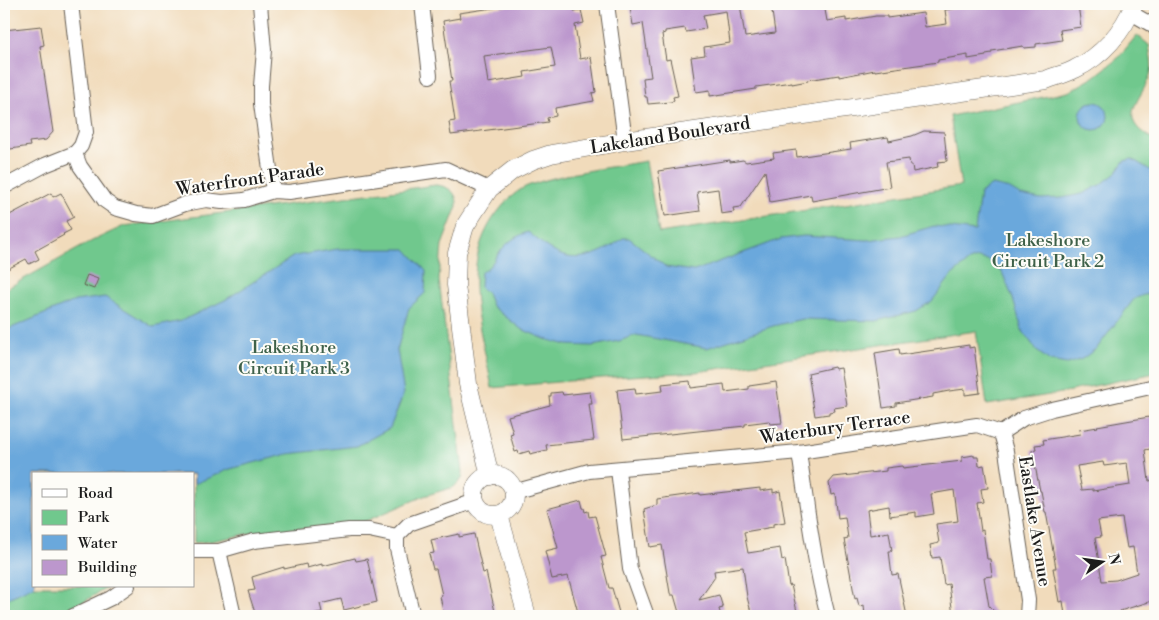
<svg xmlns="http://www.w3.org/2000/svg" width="1159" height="620" viewBox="0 0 1159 620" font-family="'Libre Bodoni',serif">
<rect width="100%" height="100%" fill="#fdfcf7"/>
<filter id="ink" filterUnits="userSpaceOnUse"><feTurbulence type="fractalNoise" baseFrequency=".02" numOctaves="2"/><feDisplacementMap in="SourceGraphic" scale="10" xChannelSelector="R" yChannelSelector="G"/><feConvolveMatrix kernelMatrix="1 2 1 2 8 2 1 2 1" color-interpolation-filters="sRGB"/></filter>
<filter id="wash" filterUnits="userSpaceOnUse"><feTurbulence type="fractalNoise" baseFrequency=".0096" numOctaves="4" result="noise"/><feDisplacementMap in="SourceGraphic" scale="20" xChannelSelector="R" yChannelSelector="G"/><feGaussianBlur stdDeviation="1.12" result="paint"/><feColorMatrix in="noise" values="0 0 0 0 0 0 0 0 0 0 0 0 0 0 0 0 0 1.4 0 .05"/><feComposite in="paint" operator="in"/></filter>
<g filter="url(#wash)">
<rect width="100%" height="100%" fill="#f1dbbb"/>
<g fill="#70c88d" stroke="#467254">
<path d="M1137 35 1149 45C1150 54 1153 64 1151 72 1143 101 1112 118 1155 140V373L1056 394 987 405 976 331 696 372 613 377 492 388C481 327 456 262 500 209 508 199 518 189 530 185 567 172 608 168 646 161L659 233 961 186 950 116 1068 92 1094 77 1117 59Z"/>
<path d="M436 185C449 186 458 193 457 206L442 245 439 280 463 472 462 479 454 487 424 496 359 524 247 534 212 541 194 543V474H34V586H110L60 616H4V290L92 241 124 226Z"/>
</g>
<g fill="#6aa8dc" stroke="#43627c">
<circle cx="1094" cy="116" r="14"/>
<path d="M1132 159 1155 173V290L1134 299 1097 348 1082 359 1067 364 1050 361 1038 352 1022 330 1013 299 1002 272 988 260 978 258 969 261 952 275 932 301 916 311 876 321 802 319 773 326 707 348 636 335 619 341 592 346 567 345 545 339 521 329 492 306 487 293 480 287 481 272C492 268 495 256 503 248 510 240 519 235 528 232 536 238 544 246 553 251 576 266 604 253 623 238H629L666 267 694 271 781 239 804 236 867 240 900 236 934 226 975 231 980 193 992 185 1010 189 1020 195 1041 199 1062 198 1082 194 1100 185 1115 174 1124 161Z"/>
<path d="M338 249H406L426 271 425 293 409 308 397 350 404 393 390 428 357 446 288 454 230 469 194 484V474H34V586L4 600V331L75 301 105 297 153 327 181 321 225 300 294 256Z"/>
</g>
<g id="blocks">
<g fill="#bc97cd" fill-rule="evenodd">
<path d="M520 4H572L574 11 581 10 584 23 575 25 580 59 591 57 596 92 592 93 594 101 555 108 556 116 547 118 548 122 451 135 449 122 455 121 449 81H452L443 21 460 18 459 13ZM551 47 555 67 524 72 525 77 488 83 484 56Z"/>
<path d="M636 4H740L745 37 775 33 771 4H824L827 21 846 18V21L876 16H887V18L923 13 925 27 947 24 945 10 972 6V4H1078L1081 27 1060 30 1062 40 1036 44V47L1024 48 1023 46 992 51V53L986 54V56L968 59V55L938 60V62L875 71V70L839 77V75L807 80 808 81 792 84V82L756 87V89L710 96V90L696 92 691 57 705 55 704 47 730 43 726 11 703 15 706 29 686 32 685 28 665 31V33L662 34 666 60 670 59 678 96 673 97 674 100 671 102 648 104 647 97H645L643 78 651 77 643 23 633 25 630 7 636 6Z"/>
<path d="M41 26 44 45 40 46 53 132 46 140 29 142 30 146 4 150V30Z"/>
<path d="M924 131 944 132 947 161 937 162 938 167 913 172 912 165H910L909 159 886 162 890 187 812 201 811 195 770 202 765 171 741 207 733 208 734 212 721 214 718 189 697 192 700 211 665 216 658 171 730 160V162L743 160 746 162 774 158 773 153 796 150 797 157 851 149 850 143 888 137 889 141 912 136Z"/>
<path d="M51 193 53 197 61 193 74 217 66 221 71 230 63 234 64 235 35 251 39 259 29 264 26 259 4 271V218Z"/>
<path d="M87 275 98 279 94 289 83 285Z"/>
<path d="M969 345V348L974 347 980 393 965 395V389L949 391 933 394V397L896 403V406L883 408 875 353 899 349 900 355Z"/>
<path d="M834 367 835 369 841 368 847 406 834 408 835 411 829 412V414L815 416 808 373Z"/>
<path d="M690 381 691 388 724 384 725 392 749 389V386L776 382 782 423 770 424 769 421 745 424V426L623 439 617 390 635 388 636 394 663 391 662 384Z"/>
<path d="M562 392 563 395 590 392 592 404H589L594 440 546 445 547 450 530 454 529 451 519 454 518 451 515 452 510 434 513 433 508 416 550 405 549 396H551V393Z"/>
<path d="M1155 416V448L1145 450 1149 481 1155 480V600L1120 611 1121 616 1065 615 1063 601 1059 602 1053 568H1056L1046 512H1045L1041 491H1040L1032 450 1036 449 1035 445 1044 444 1043 440 1080 434 1079 430 1098 427 1097 426ZM1103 462 1104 466 1127 463 1130 485 1093 491V489L1082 490 1077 466ZM1122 518 1127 548 1133 547 1137 573 1116 580 1102 581 1095 538 1101 537 1098 521Z"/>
<path d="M974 455V457H978L979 466 984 465 988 488 981 489 983 502 977 503 981 531 983 530 987 559H990L992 576 984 577 989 606 999 616H953L949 584 944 585 940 557 932 558 930 545 939 543 936 524 958 521 954 490 931 494 934 514 916 517V512L890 516 889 506 867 510 870 535 889 532 892 551H889L892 575 898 574 907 616H865L864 605 859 606 857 598 855 599 844 539 848 538 845 517 838 518 835 494 831 495 829 483 834 477 886 471V468L902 466 903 468 962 461V457Z"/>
<path d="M760 488V491L773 489V493L780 491 785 522 773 524V527L744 532 748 553 780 548 782 560 785 559 789 586 791 585 798 616H752L747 597 743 567 714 571 715 577 699 600 719 595 723 608 719 609 721 616H680L674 595H671L670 593 662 545 650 547 644 509 657 505V499L700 493V495Z"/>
<path d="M581 500 583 508H584L585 512 588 511 589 517 595 516 606 556 601 557 609 588H612L620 616H579L568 576 552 579 545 551 558 548 547 509Z"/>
<path d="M459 534V537L474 534 483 573 486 572 496 616H444L440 596 442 595 436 569H433L429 554 434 553 431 540Z"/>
<path d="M355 558 356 561 367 559 377 602 344 610 341 599 320 604 322 612 302 616H256L248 591 255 590 252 577 284 567V569L306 564 307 568 322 564V566Z"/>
</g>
</g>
</g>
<g filter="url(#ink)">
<use href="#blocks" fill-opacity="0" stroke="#675f54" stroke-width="1"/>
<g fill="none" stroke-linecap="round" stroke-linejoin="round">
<g stroke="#675f54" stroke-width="16">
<g id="minor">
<path d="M71 4 86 132 81 146 75 153 80 166 105 201 115 208 136 214 153 216 185 204 206 200 222 202 244 200 273 191 289 192 446 169 489 189"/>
<path d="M260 4 264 50 261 86V104L273 191"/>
<path d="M422 4 430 76"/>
<path d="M607 4 625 141"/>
<path d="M1131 13 1152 25 1155 28"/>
<path d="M4 187 45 165 75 153"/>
<path d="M1001 433 1006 451 1028 600 1027 616"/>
<path d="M1001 433 1024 418 1052 409 1155 386"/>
<path d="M799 452C807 507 814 563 828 616"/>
<path d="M618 470 630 569 647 616"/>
<path d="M513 492 589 471 799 452 977 425 1001 433"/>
<path d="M397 536 409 524 475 501"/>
<path d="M397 536V549L413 616"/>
<path d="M194 551H219L254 541 349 530H369L397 536"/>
<path d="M219 551 234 616"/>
<path d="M73 616 111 598 128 586"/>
</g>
</g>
<g stroke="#675f54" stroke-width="19">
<g id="tertiary">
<circle cx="494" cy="495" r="20"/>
<path d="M490 476 468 384 456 285 457 253 465 226 489 189 513 170 533 160 551 154 625 141 1046 80C1055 76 1066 74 1075 69 1101 57 1124 31 1134 4"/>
<path d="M499 515 527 616"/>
</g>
</g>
<use href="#minor" stroke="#fff" stroke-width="14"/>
<use href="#tertiary" stroke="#fff" stroke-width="18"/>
</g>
</g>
<g text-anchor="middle" stroke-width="4" stroke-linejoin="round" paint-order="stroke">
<g font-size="18" fill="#1c1c1c" stroke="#fdfcf7">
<text transform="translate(670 135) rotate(-9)" y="6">Lakeland Boulevard</text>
<text transform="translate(250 179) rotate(-8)" y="6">Waterfront Parade</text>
<text transform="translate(835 427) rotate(-8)" y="6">Waterbury Terrace</text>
<text transform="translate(1035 521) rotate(81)" y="6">Eastlake Avenue</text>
</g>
<g font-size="18" fill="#3e6149" stroke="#fdfcf7">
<text x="1048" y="246">Lakeshore<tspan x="1048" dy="21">Circuit Park 2</tspan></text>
<text x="294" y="353">Lakeshore<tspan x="294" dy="21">Circuit Park 3</tspan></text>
</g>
</g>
<rect width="1159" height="620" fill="none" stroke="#fdfcf7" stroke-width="20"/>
<rect x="32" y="472" width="162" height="115" fill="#fdfcf7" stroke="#a3a29f"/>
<rect x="42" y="489" width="25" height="8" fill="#ffffff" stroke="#a3a29f"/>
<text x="78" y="498" font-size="15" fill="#1c1c1c">Road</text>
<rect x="42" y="510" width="25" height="15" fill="#70c88d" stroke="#a3a29f"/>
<text x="78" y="522" font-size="15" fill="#1c1c1c">Park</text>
<rect x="42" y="535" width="25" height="15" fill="#6aa8dc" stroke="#a3a29f"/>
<text x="78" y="548" font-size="15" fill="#1c1c1c">Water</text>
<rect x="42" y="560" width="25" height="15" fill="#bc97cd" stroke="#a3a29f"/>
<text x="78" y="572" font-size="15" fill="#1c1c1c">Building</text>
<g transform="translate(1102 562) rotate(77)" stroke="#fdfcf7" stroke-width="4" paint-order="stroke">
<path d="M0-4L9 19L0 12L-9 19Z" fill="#1c1c1c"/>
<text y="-8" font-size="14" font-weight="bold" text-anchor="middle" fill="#1c1c1c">N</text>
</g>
</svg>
